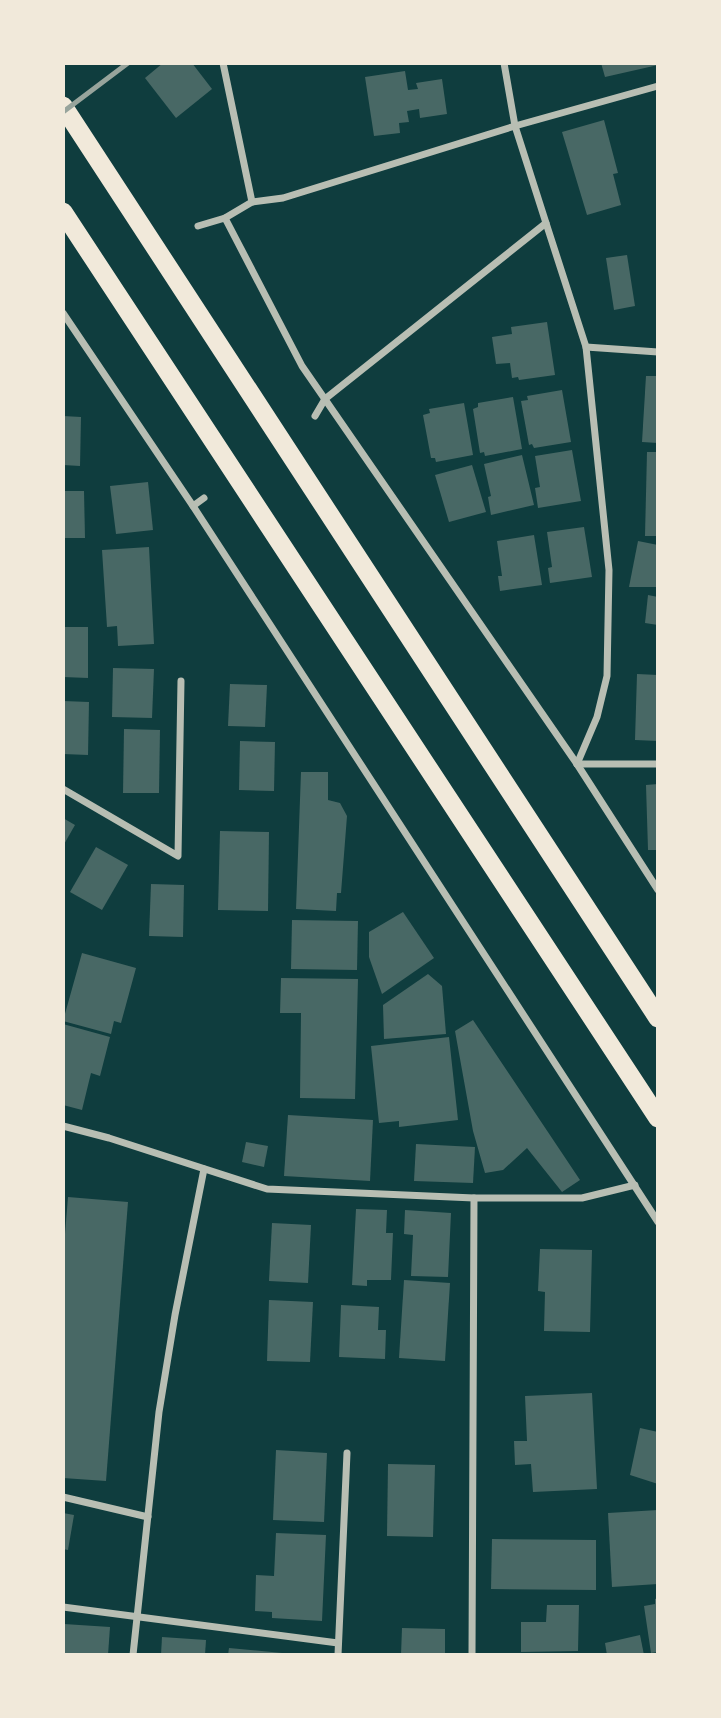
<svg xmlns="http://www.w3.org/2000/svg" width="721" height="1718" viewBox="0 0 721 1718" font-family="'Fira Sans',sans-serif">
<rect width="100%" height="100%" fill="#0f3d3e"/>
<g fill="#486865">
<path d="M163 63H192L212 89 176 118 145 78Z"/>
<path d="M601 63H658V65L605 77Z"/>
<path d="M405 71 408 90 418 89 416 83 442 79 447 114 420 118 419 109 407 111 409 122 399 123 400 133 374 136 365 77Z"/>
<path d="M604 120 618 173 613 174 621 205 587 215 562 132Z"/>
<path d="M627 255 635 306 614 310 606 258Z"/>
<path d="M547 322 555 375 519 380 518 377 512 378 510 363 496 364 492 337 512 334 511 327Z"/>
<path d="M646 376H658V443L642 442Z"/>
<path d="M562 390 571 442 534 448 532 444 529 445 521 401 528 400 527 396Z"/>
<path d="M513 397 522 449 485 456 484 452 480 453 473 409 478 407V403Z"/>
<path d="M464 403 473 455 436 462 435 458H431L423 415 430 413 429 409Z"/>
<path d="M63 416 81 417 80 466 63 465Z"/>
<path d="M572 450 581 501 538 508 535 488 540 487 535 456Z"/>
<path d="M647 452H658V536H645Z"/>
<path d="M522 455 534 505 491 515 488 497 491 496 484 464Z"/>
<path d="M472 465 486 512 449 522 435 475Z"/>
<path d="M148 482 153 530 116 534 110 486Z"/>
<path d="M63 491H84L85 538H63Z"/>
<path d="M584 527 592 577 550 583 548 568 552 567 547 532Z"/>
<path d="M534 535 542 585 500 591 498 576H502L497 541Z"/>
<path d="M638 541 658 545V587H629Z"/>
<path d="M149 547 154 644 118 646 117 626 107 627 102 550Z"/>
<path d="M648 595 658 597V625L645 623Z"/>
<path d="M63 627H88V678L63 677Z"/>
<path d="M113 668 154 669 152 718 112 717Z"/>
<path d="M637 674 658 675V741L635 740Z"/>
<path d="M230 684 267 685 265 727 228 726Z"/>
<path d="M63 701 89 702 88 755 63 754Z"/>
<path d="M124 729 160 730 159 793H123Z"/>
<path d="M240 741 275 742 274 791 239 790Z"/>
<path d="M301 772H328V800L340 803 347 816 341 893H337L336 911 296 909Z"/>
<path d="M658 784V850H648L646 785Z"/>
<path d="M63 818 75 825 63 846Z"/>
<path d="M220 831 269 832 268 911 218 910Z"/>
<path d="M96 847 128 865 102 910 70 892Z"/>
<path d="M151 884 184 885 183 937 149 936Z"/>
<path d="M403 912 434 958 382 994 369 957V932Z"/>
<path d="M292 920 358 921 357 970 291 969Z"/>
<path d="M82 953 136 968 121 1023 114 1021 111 1034 63 1021Z"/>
<path d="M428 974 442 986 446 1034 384 1039 383 1005Z"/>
<path d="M281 978 358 979 355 1099 300 1098 301 1013H280Z"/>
<path d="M473 1020 580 1180 562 1192 527 1148 503 1170 485 1173 473 1131 455 1031Z"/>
<path d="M63 1024 110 1037 100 1076 91 1073 82 1110 63 1105Z"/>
<path d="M449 1037 458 1120 399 1127V1121L379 1123 371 1046Z"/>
<path d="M288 1115 373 1120 370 1181 284 1176Z"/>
<path d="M246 1142 268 1146 264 1167 242 1162Z"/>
<path d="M416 1144 475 1147 473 1183 414 1181Z"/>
<path d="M68 1197 128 1202 106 1481 63 1478V1258Z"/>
<path d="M356 1209 387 1210 386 1233H393L391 1280H367V1286L352 1285Z"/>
<path d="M405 1210 451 1213 448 1277 411 1276 413 1235 404 1234Z"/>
<path d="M272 1223 311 1225 308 1283 269 1281Z"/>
<path d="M540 1249 592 1250 590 1332 544 1331 545 1292 538 1291Z"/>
<path d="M404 1280 450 1283 445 1361 399 1358Z"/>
<path d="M269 1300 313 1302 310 1362 267 1361Z"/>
<path d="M341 1305 379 1307 378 1330H386L385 1359 339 1357Z"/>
<path d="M592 1393 597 1489 533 1492 531 1464 515 1465 514 1441H527L525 1396Z"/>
<path d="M640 1428 658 1432V1484L630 1475Z"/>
<path d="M276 1450 327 1453 324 1522 273 1520Z"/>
<path d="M388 1464 435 1465 433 1537 387 1536Z"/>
<path d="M658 1510V1584L612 1587 608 1513Z"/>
<path d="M63 1513 74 1515 68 1550 63 1549Z"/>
<path d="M276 1533 326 1535 322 1621 272 1618V1612L255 1611 256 1575 274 1576Z"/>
<path d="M492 1539 596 1540V1590L491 1589Z"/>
<path d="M658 1598V1652L651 1653 644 1606 655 1604V1599Z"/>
<path d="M547 1605H579L578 1651 521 1652V1622H546Z"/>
<path d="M64 1624 110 1627 108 1655H63Z"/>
<path d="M402 1628 445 1629V1655H401Z"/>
<path d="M640 1635 644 1655H607L605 1643Z"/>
<path d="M162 1637 206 1640 205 1655H161Z"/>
<path d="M229 1648 282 1653V1655H228Z"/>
</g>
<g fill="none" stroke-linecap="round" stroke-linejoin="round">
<g stroke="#b8beb3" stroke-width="7">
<path d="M223 63 252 202"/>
<path d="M225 218 252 202 283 198 515 126 658 86"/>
<path d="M546 223 586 347 609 570 607 676 597 717 577 764"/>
<path d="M198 226 225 218 302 366 577 764 658 890"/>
<path d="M63 313 193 506 658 1222"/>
<path d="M586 347 658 352"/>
<path d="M315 416 325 399 546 223 515 126 504 63"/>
<path d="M193 506 204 498"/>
<path d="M577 764H658"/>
<path d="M63 789 178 856 181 681"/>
<path d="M63 1126 109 1138 267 1189 474 1198H582L635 1185"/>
<path d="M63 1497 148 1517"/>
<path d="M63 1607 338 1643"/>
<path d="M133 1655 159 1412 175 1315 204 1169"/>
<path d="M338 1655 347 1453"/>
<path d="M472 1655 474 1198"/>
</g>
<g stroke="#f1e9da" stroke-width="19">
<path d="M63 106 658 1018"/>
<path d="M63 212 658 1118"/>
</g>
<path stroke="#97a49c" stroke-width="5" d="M63 112 128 63"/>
</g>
<rect width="721" height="1718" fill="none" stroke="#f1e9da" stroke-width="130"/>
</svg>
